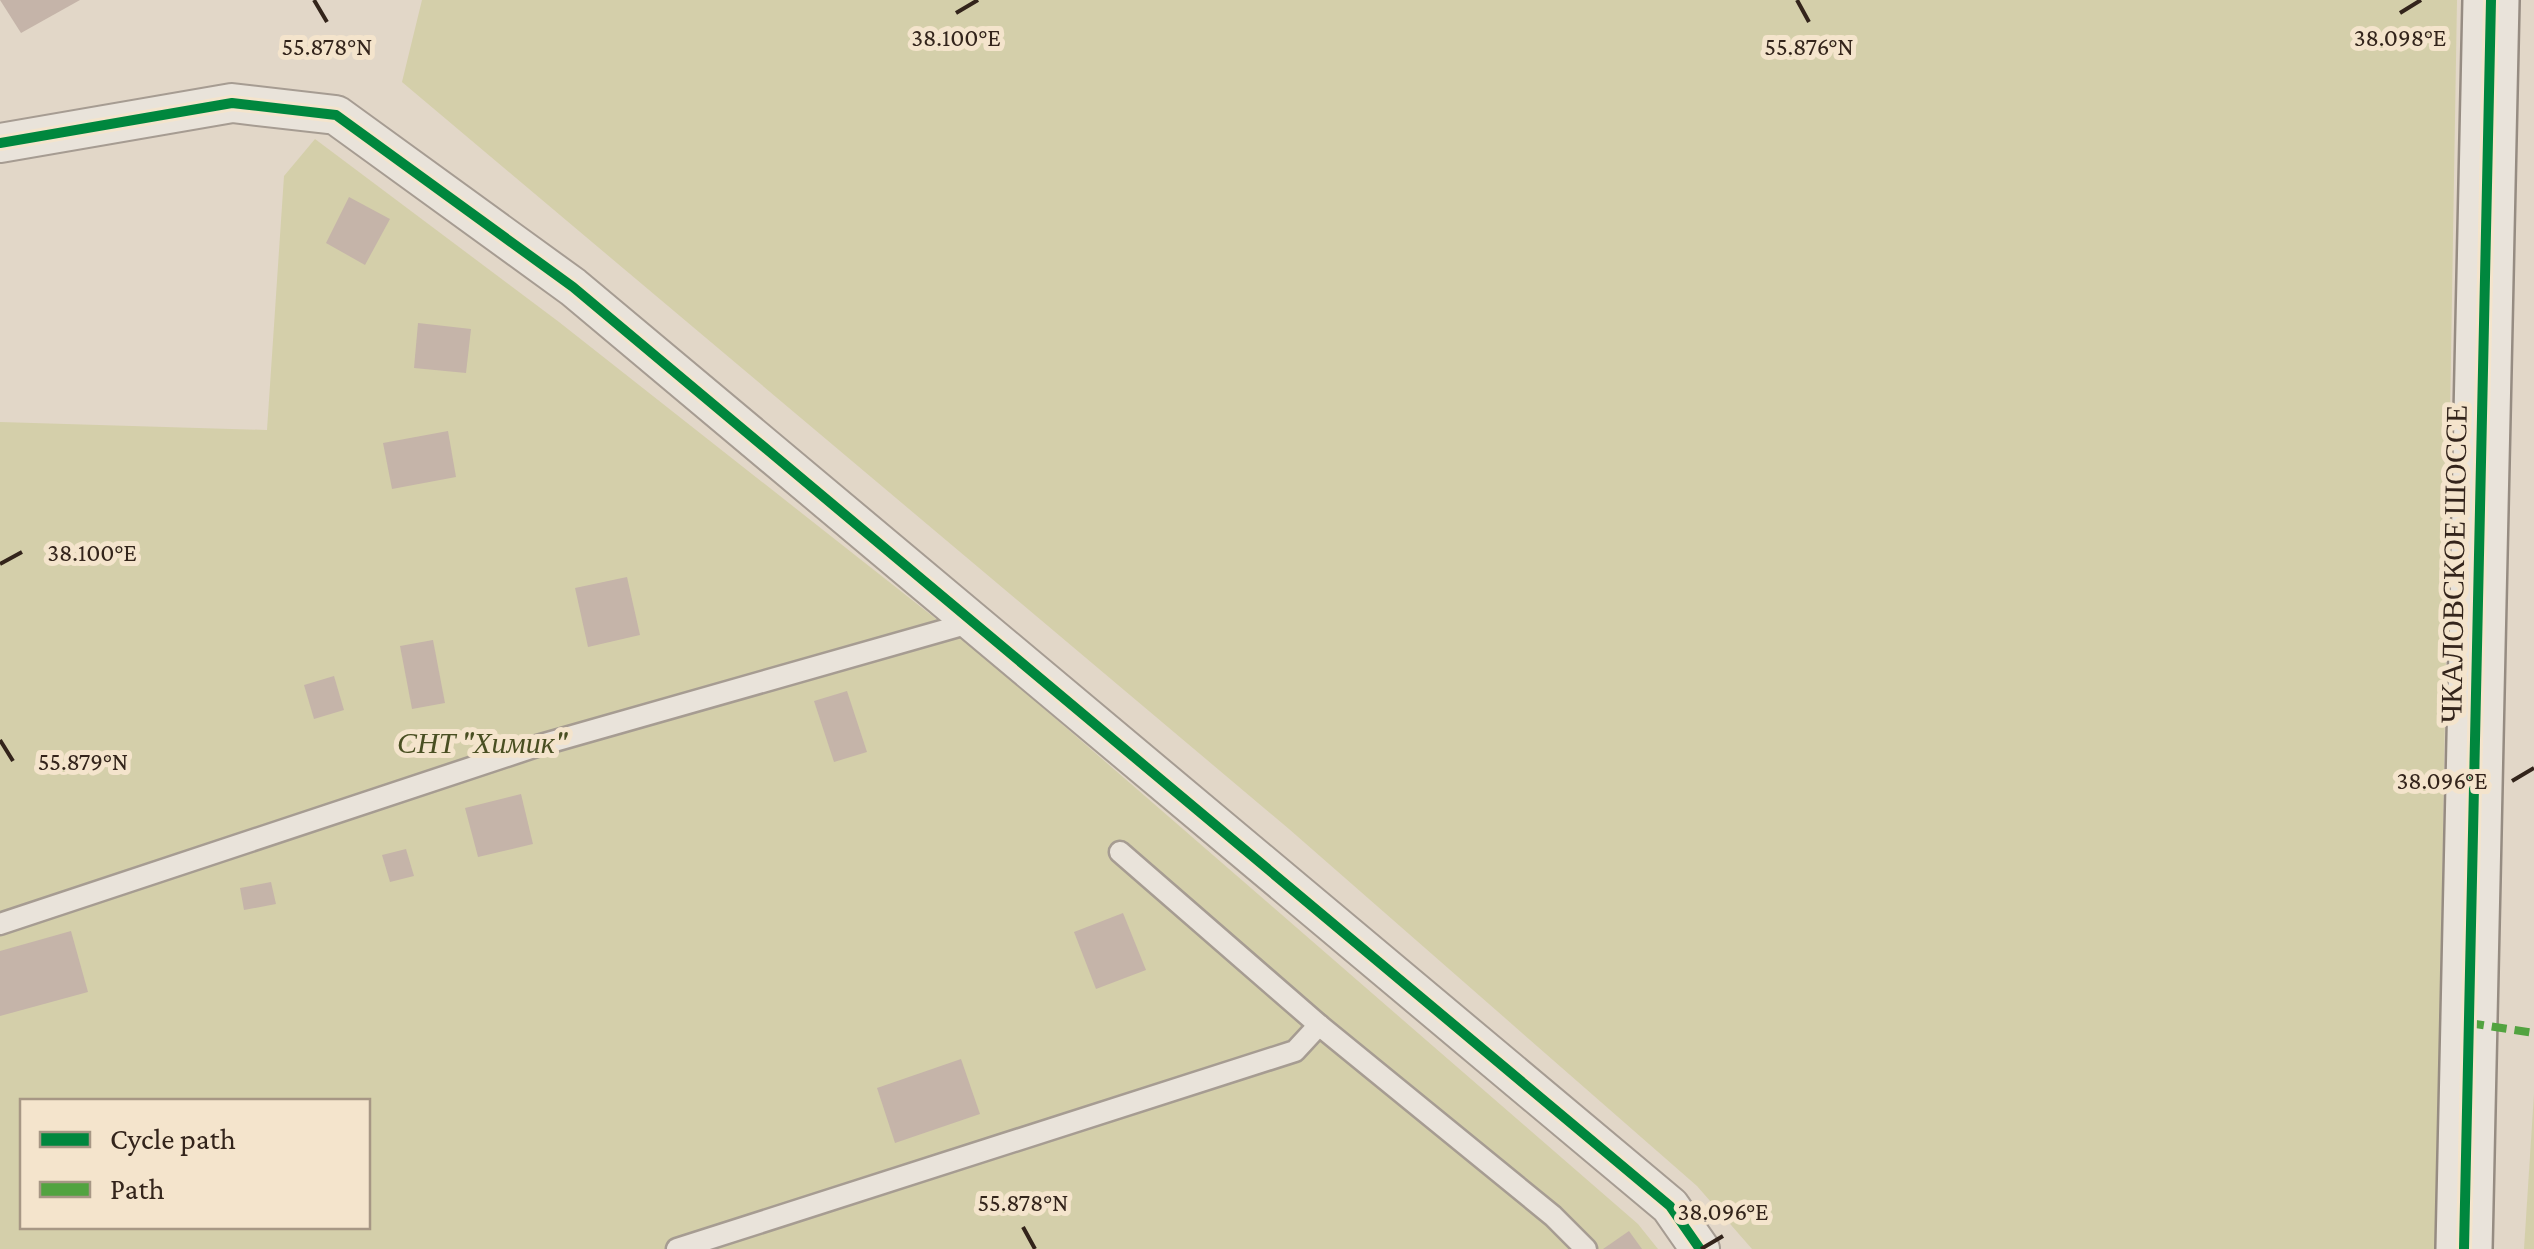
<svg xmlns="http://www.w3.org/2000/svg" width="2534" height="1249" viewBox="0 0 2534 1249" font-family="'Crimson Pro',serif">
<rect width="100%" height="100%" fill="#e2d7c8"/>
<g fill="#d4cfaa" fill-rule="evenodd">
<path d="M422 0H2457L2436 1249H1752L1697 1186 1289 829 402 82Z"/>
<path d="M315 139 559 322 987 659 1638 1224 1658 1249H0V422L267 430 284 176ZM22 1102H368V1226H22Z"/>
<path d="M2534 1094V1249H2524Z"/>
</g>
<g fill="#c5b4a9">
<path d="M0 0H80L21 33Z"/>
<path d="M349 197 390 219 365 265 326 243Z"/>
<path d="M418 323 471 329 466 373 414 368Z"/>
<path d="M448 431 456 477 392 489 383 443Z"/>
<path d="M627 577 640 635 588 647 575 588Z"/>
<path d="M433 640 445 703 412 709 400 646Z"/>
<path d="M334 676 344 710 314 719 304 685Z"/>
<path d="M847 691 867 752 834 762 814 701Z"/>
<path d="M521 794 533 844 478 857 465 808Z"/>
<path d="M406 849 414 876 390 882 382 855Z"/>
<path d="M271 882 276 904 244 910 240 888Z"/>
<path d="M1123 913 1146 970 1096 989 1074 932Z"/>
<path d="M71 931 88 992 0 1016V951Z"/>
<path d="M961 1059 980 1114 895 1143 877 1088Z"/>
<path d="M1629 1231 1642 1249H1603Z"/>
</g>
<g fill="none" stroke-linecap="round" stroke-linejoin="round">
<g stroke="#a69c92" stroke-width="25">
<g id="lane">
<path d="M1120 852 1319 1025 1553 1216 1586 1249"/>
<path d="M0 924 537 746 973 622"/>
<path d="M677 1249 1295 1051 1319 1025"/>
</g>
</g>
<g stroke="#a69c92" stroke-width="42">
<path id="street" d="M0 143 232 103 336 115 573 287 1670 1206 1700 1249"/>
</g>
<g stroke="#968c82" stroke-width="60">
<path id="secondary" d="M2464 1249 2491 0"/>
</g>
<use href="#lane" stroke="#e9e3da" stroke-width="20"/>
<use href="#street" stroke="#e9e3da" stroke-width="38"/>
<use href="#secondary" stroke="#e9e3da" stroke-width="55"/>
<path stroke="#52a340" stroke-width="8" stroke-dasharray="15 8" stroke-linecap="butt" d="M2469 1023 2534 1033"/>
<g stroke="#f4e4cc" stroke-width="16">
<g id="cycleway">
<path d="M0 143 232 103 336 115 573 287 1670 1206 1700 1249"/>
<path d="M2464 1249 2491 0"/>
</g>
</g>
<use href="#cycleway" stroke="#00873e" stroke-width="10"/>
</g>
<path fill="none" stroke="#33241b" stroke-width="4" d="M314 0 327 22M1797 0 1809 22M956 13 978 0M2400 13 2421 0M0 564 22 552M0 740 13 761M2512 781 2534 768M1023 1227 1035 1249M1701 1249 1723 1236"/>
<g text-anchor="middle" stroke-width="10" stroke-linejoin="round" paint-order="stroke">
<g font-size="30" fill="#33241b" stroke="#f4e4cc">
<text transform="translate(2454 564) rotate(-89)" y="10">ЧКАЛОВСКОЕ ШОССЕ</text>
</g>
<g font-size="30" font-style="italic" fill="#494f22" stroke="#f4e4cc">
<text x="482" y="753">СНТ "Химик"</text>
</g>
</g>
<g font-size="25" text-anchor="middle" fill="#33241b" stroke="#f4e4cc" stroke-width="10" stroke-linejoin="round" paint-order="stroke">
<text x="956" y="46">38.100°E</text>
<text x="2400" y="46">38.098°E</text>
<text x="327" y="55">55.878°N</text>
<text x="1809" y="55">55.876°N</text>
<text x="92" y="561">38.100°E</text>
<text x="83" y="770">55.879°N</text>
<text x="2442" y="789">38.096°E</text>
<text x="1023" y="1211">55.878°N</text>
<text x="1723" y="1220">38.096°E</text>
</g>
<rect x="20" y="1099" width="350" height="130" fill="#f4e4cc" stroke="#a79785" stroke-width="2.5"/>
<rect x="40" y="1132" width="50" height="15" fill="#00873e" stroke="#a79785" stroke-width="2.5"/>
<text x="110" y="1149" font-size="30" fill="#33241b">Cycle path</text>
<rect x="40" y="1182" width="50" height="15" fill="#52a340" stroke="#a79785" stroke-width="2.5"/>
<text x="110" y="1199" font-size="30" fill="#33241b">Path</text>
</svg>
